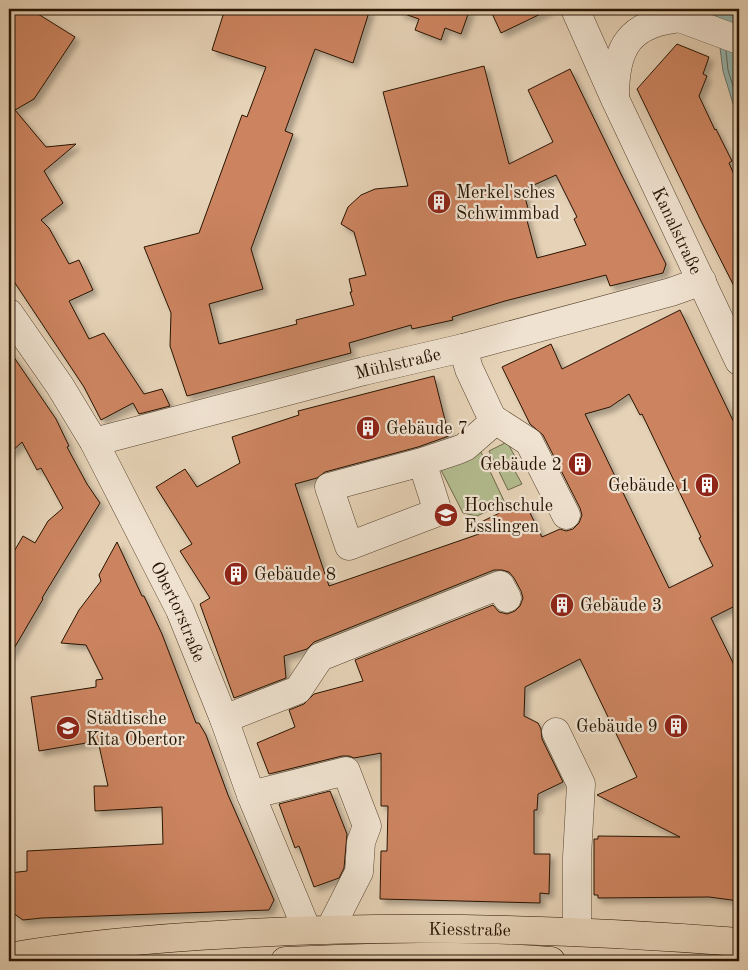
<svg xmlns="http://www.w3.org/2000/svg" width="748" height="970" viewBox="0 0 748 970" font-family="'Old Standard TT',serif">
<defs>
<filter id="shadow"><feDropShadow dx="4.5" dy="4.5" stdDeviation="2.5" flood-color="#0004"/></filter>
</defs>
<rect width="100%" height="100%" fill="#e6d2b6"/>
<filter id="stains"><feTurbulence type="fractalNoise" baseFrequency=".004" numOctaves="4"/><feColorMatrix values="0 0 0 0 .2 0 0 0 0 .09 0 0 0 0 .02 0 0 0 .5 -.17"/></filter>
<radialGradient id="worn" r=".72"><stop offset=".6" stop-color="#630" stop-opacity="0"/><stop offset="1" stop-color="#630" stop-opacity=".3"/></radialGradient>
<g fill="#b3bc8f" stroke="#6d6848">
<path d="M507 442 517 460 511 464 522 484 508 490 489 451Z"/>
<path d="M480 450 505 503 477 516 463 513 441 470Z"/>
</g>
<path fill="#96b7b1" stroke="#6a766b" d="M715 9H739V123L723 71Z"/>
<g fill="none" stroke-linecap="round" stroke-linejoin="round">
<path stroke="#5e665a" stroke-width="1" d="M726 51 728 70 739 106"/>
</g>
<g fill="#cc8460" stroke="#271402" fill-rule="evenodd" filter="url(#shadow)">
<path d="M9 9H30L75 37 34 99 15 110 46 147 76 144 44 171 63 203 41 220 49 228 69 264 79 260 93 290 69 301 89 339 104 333 144 394 162 389 170 406 139 414 133 403 101 420 84 387 9 274Z"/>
<path d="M225 9H370L353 63 315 49 285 131 293 134 251 249 263 289 209 304 219 344 297 324 296 320 354 305 350 292H352L349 279 366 275 354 232 341 224 348 207 361 195 375 189 408 186 383 92 484 66 509 164 553 142 528 90 570 69 621 174 666 264 663 273 610 286 606 275 505 301 452 317 453 320 412 329 411 325 349 343 351 353 187 396 170 346 171 313 144 247 199 233 242 115 247 117 266 67 212 50ZM556 175 577 217 574 219 586 245 537 258 525 213 529 212 523 190Z"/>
<path d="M400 9H470L461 34 445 28 441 40 415 30 419 19 399 12Z"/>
<path d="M490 9H551L501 33Z"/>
<path d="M677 44 709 57 703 74 707 76 699 96 715 130 716 129 732 161 729 163 739 186V296L701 221 637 89Z"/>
<path d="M680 310 739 433V604L711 618 739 675V901L709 897 598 898V895H594V839H598V836L680 837 597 795 637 777 580 659 525 687 524 716 538 723 541 729 542 739 563 782 538 794 537 810H534V854H550L549 894 540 893V903L380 899 381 851H387L388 806H381V753L354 758 349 756H342L269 774 257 743 295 727 289 710 304 704 314 694 363 681 355 660 493 605 499 612 507 614 515 611 520 606 523 598 521 591 514 578 509 572 502 570H494L314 642 307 649 284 656 286 678 234 698 200 604 210 598 180 551 192 544 156 487 185 469 197 487 240 463 232 437 299 415 298 411 434 376 449 436 418 447 325 472 317 478 295 484 329 586 479 534 475 525 524 501 542 537 560 529 566 531 573 529 579 523 582 515 580 508 543 435 530 424 502 367 551 344 562 369ZM629 394 640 415 642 414 701 537 699 538 713 566 669 588 585 414 610 407Z"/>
<path d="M9 350 56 419 69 446 67 447 87 484 100 503 42 598 43 599 9 657V560L23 536 35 543 48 521 63 508 41 468 37 470 22 442 9 454Z"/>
<path d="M117 542 142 596H144L162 634 196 723H199L206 735 228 795 274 900 269 910 42 918 23 920 9 910V873L27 871V851L163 844 162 807 95 811 94 786H108L98 741 39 751 31 697 96 687V680L103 679 86 645 61 643 79 610 101 581 99 575Z"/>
<path d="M330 791 347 834 344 868 339 878 314 887 299 846 295 848 279 804Z"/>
</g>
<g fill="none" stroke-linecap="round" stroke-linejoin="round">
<g stroke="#57442f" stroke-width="29">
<g id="minor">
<path id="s1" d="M575 9 615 99 739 361"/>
<path d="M666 13 739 40"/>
<path d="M615 97C615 47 629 23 681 18"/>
<path id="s2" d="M9 313 60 386 94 442 180 610 224 719 251 795 307 930"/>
<path d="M492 418 529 442 566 515"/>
<path id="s3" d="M94 442 364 371 463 348 671 292 702 281"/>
<path d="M422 462 438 512 349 546 329 487 422 462 458 450 465 447 488 427 492 418 469 369 463 348"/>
<path d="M224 719 298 690 320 657 500 585 507 598"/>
<path d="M556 732 581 784 577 857V931"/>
<path d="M251 795 346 771 367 826 361 842 359 872 330 929"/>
</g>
</g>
<g stroke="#271402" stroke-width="29">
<g id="major">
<path id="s4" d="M9 957C83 944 159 938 234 934 402 924 571 929 739 942"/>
<path d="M285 961C374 957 463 954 551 961"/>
</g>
</g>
<use href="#minor" stroke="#efe2d0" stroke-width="28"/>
<use href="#major" stroke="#e6d2b6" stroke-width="28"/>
</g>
<defs>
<g id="building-disc" transform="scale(1.25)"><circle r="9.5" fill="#8f2418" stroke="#efe2d0"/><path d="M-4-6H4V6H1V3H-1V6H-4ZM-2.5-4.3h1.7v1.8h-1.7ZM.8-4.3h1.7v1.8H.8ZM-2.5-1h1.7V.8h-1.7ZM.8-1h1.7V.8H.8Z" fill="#fff"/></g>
<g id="university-disc" transform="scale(1.25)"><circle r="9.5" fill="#8f2418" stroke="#efe2d0"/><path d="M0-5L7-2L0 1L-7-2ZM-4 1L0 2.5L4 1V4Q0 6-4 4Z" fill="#fff"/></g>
<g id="school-disc" transform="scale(1.25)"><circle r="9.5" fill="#8f2418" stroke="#efe2d0"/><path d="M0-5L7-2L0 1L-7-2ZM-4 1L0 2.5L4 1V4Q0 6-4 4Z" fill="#fff"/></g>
</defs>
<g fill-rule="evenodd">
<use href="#building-disc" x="439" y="202"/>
<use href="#building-disc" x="368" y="428"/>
<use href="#building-disc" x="580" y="464"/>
<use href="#building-disc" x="707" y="485"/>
<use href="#university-disc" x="446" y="515"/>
<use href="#building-disc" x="236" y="574"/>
<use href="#building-disc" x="562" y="605"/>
<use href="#building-disc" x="676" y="726"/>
<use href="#school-disc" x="68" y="728"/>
</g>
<g text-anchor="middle" stroke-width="4.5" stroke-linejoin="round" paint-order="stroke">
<g font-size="18" fill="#271402" stroke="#efe2d0" text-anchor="start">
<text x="456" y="198">Merkel'sches<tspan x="456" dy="21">Schwimmbad</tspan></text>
<text x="386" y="434">Gebäude 7</text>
<text x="562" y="470" text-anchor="end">Gebäude 2</text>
<text x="690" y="491" text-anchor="end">Gebäude 1</text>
<text x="464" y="511">Hochschule<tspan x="464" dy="21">Esslingen</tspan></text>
<text x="254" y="580">Gebäude 8</text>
<text x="580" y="611">Gebäude 3</text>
<text x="86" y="724">Städtische<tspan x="86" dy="21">Kita Obertor</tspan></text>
<text x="658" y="732" text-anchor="end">Gebäude 9</text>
</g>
<g font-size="18" fill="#271402" stroke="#efe2d0">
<text dy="6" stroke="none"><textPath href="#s1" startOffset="244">Kanalstraße</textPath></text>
<text dy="6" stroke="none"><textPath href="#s3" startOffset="314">Mühlstraße</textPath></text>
<text dy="6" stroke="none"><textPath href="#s2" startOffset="344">Obertorstraße</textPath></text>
<text dy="6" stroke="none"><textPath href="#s4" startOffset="462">Kiesstraße</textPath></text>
</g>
</g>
<rect width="748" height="970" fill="none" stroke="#e6d2b6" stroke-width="30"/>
<rect x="10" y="10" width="728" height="950" fill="none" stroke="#271402" stroke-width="2.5"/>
<rect x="15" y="15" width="718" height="940" fill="none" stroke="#271402"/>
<rect width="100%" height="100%" filter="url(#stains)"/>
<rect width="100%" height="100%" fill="url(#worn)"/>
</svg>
